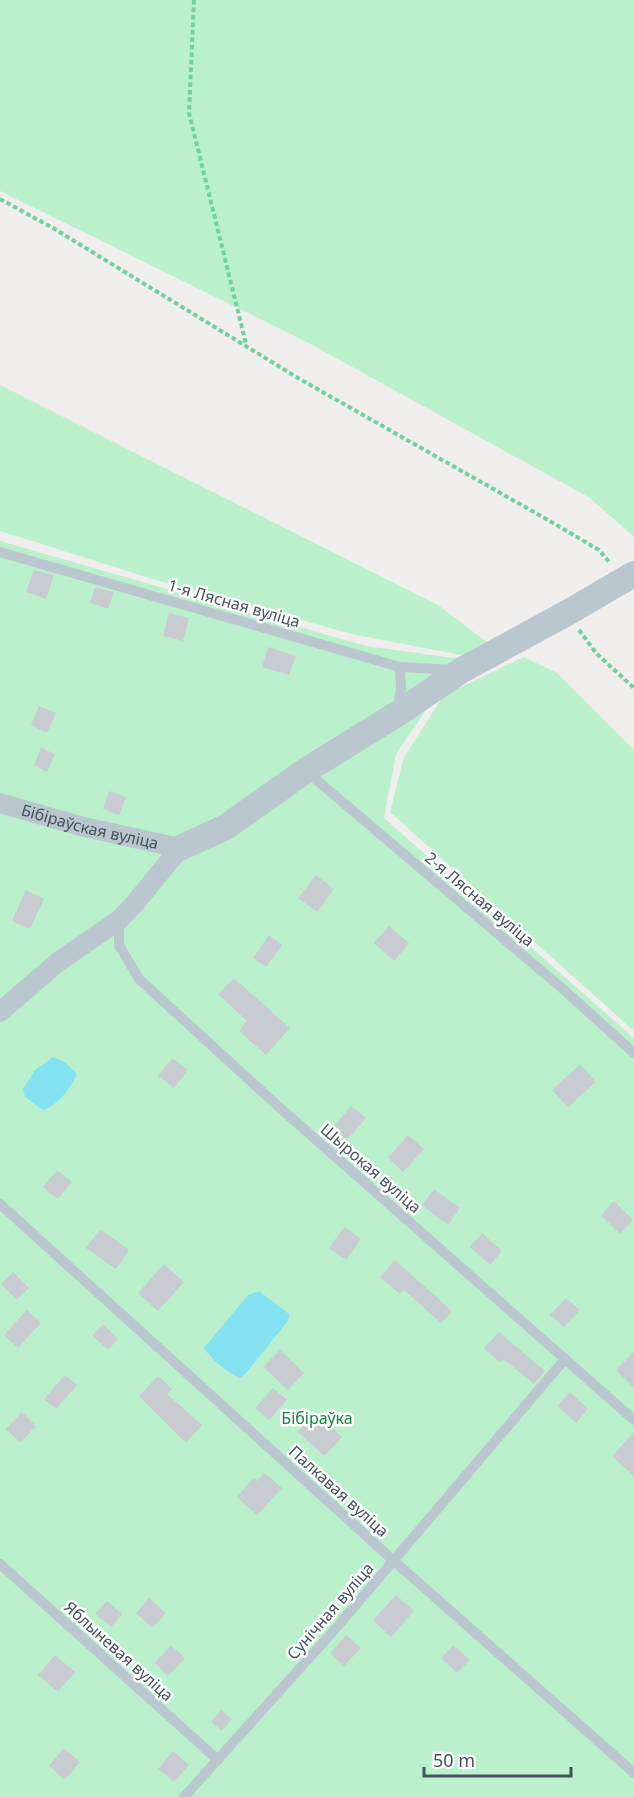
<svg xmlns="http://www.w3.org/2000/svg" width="634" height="1797" viewBox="0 0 634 1797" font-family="'Noto Sans',sans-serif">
<rect width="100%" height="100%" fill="#f1eeee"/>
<g fill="#baf1cc">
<path d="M0 0H634V537L590 498 307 342 0 191Z"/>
<path d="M0 385 438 605 492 646 466 656 352 634 159 581 0 531Z"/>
<path d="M0 541 366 646 461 659 396 754 384 818 634 1038V1797H0Z"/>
<path d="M524 657 557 673 634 750V1031L390 812 404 757 444 695Z"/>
</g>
<g fill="#84e1f1">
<path d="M53 1057 65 1062 77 1074C70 1089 58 1105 43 1110L25 1097 23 1089 35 1070Z"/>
<path d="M259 1291 289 1314 288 1321 246 1373 240 1378C226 1372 212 1360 204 1348L248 1295Z"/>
</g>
<g fill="#c8ccd1">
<path d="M34 570 54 575 46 599 26 592Z"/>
<path d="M95 587 114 592 108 609 90 603Z"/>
<path d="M169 613 189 618 183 641 163 636Z"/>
<path d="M268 647 296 656 289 675 262 667Z"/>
<path d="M39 706 56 713 47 733 31 725Z"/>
<path d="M41 748 55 754 47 772 34 765Z"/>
<path d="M109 791 126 797 119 815 103 809Z"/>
<path d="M316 875 334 889 317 912 298 898Z"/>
<path d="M26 890 44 899 30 929 12 921Z"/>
<path d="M389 926 409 943 394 961 374 943Z"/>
<path d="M269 935 282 945 266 967 253 958Z"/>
<path d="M234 978 290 1028 266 1055 239 1031 247 1021 218 994Z"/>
<path d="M172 1058 188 1070 174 1088 158 1076Z"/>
<path d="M580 1064 596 1082 568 1107 552 1090Z"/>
<path d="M351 1106 366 1118 347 1140 332 1128Z"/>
<path d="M408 1135 424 1149 403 1172 388 1158Z"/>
<path d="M57 1170 72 1182 58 1199 43 1187Z"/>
<path d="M434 1189 460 1208 448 1225 422 1205Z"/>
<path d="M614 1201 633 1220 620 1234 601 1215Z"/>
<path d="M344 1227 361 1239 346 1260 329 1248Z"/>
<path d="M100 1229 129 1250 116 1269 86 1248Z"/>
<path d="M482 1233 502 1251 490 1265 470 1247Z"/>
<path d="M395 1260 452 1311 441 1323 404 1290 400 1294 380 1277Z"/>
<path d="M164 1264 184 1282 158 1311 138 1293Z"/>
<path d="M13 1272 29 1288 17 1300 1 1284Z"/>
<path d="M566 1298 580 1310 564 1327 550 1315Z"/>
<path d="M27 1310 41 1323 18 1348 4 1335Z"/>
<path d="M103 1324 118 1339 108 1350 92 1335Z"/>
<path d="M499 1332 545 1371 534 1384 503 1359 500 1363 484 1348Z"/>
<path d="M280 1350 304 1373 288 1390 263 1367Z"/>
<path d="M634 1352V1388L616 1370Z"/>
<path d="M65 1375 77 1385 56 1409 44 1399Z"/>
<path d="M158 1376 172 1389 167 1394 202 1425 186 1443 139 1396Z"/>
<path d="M273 1388 287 1400 269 1420 255 1408Z"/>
<path d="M570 1392 588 1409 576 1423 557 1406Z"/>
<path d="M22 1412 36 1426 20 1443 6 1429Z"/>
<path d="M316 1412 342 1437 324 1456 298 1432Z"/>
<path d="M634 1432V1476L612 1456Z"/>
<path d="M265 1473 282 1488 257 1515 237 1497 254 1478 257 1481Z"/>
<path d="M396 1595 414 1611 391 1637 373 1620Z"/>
<path d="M149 1598 166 1613 152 1628 136 1613Z"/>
<path d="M107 1601 122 1614 111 1627 95 1614Z"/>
<path d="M346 1635 361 1648 344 1666 330 1653Z"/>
<path d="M171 1645 185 1658 168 1676 155 1663Z"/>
<path d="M453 1645 470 1660 457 1673 441 1658Z"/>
<path d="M55 1655 75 1672 58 1692 38 1675Z"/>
<path d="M221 1710 232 1719 222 1731 211 1722Z"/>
<path d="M64 1748 80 1762 65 1780 49 1766Z"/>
<path d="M173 1751 189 1765 174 1782 158 1769Z"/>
</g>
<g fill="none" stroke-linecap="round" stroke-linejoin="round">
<g stroke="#70d19b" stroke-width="4" stroke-dasharray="4.5 3" stroke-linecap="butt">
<path d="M194 0 189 113 246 344"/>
<path d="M0 199 53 228 298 378 555 524 599 550 610 563"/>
<path d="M579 630 596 653 634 688"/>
</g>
<g stroke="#bbc7ce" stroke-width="10">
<path d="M0 552 400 667 455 670"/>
<path d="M398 708 401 689 400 667"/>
<path d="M306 771 564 990 634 1053"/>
<path d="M119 920V945L139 979 279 1107 634 1420"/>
<path d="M0 1204 394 1561 634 1773"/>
<path d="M0 1564 218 1760"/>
<path d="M184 1797 337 1627 565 1359"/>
</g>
<path stroke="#bbc7ce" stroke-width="20" id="s1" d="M0 803 84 827 180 848 136 902 119 920 58 962 0 1012"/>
<path stroke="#bbc7ce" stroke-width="26" d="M180 848 226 827 305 771 397 714 462 670 567 613 634 574"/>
</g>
<g text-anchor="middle" stroke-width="5" stroke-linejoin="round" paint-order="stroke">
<g font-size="16" fill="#45535d" stroke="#fff">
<text transform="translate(234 603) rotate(16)" y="6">1-я Лясная вуліца</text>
<text dy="6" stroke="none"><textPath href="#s1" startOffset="93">Бібіраўская вуліца</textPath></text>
<text transform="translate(480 899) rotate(40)" y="6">2-я Лясная вуліца</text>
<text transform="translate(371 1168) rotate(41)" y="6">Шырокая вуліца</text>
<text transform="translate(339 1491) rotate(42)" y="6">Палкавая вуліца</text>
<text transform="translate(330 1611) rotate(-49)" y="6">Сунічная вуліца</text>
<text transform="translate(119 1651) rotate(42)" y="6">Яблыневая вуліца</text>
</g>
<g font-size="16" fill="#118343" stroke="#fff">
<text x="317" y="1424">Бібіраўка</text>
</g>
</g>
<path d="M424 1767v9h147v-9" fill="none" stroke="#45535d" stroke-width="3"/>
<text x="433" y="1767" font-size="18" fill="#45535d" stroke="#ffffff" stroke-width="4.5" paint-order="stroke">50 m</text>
</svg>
